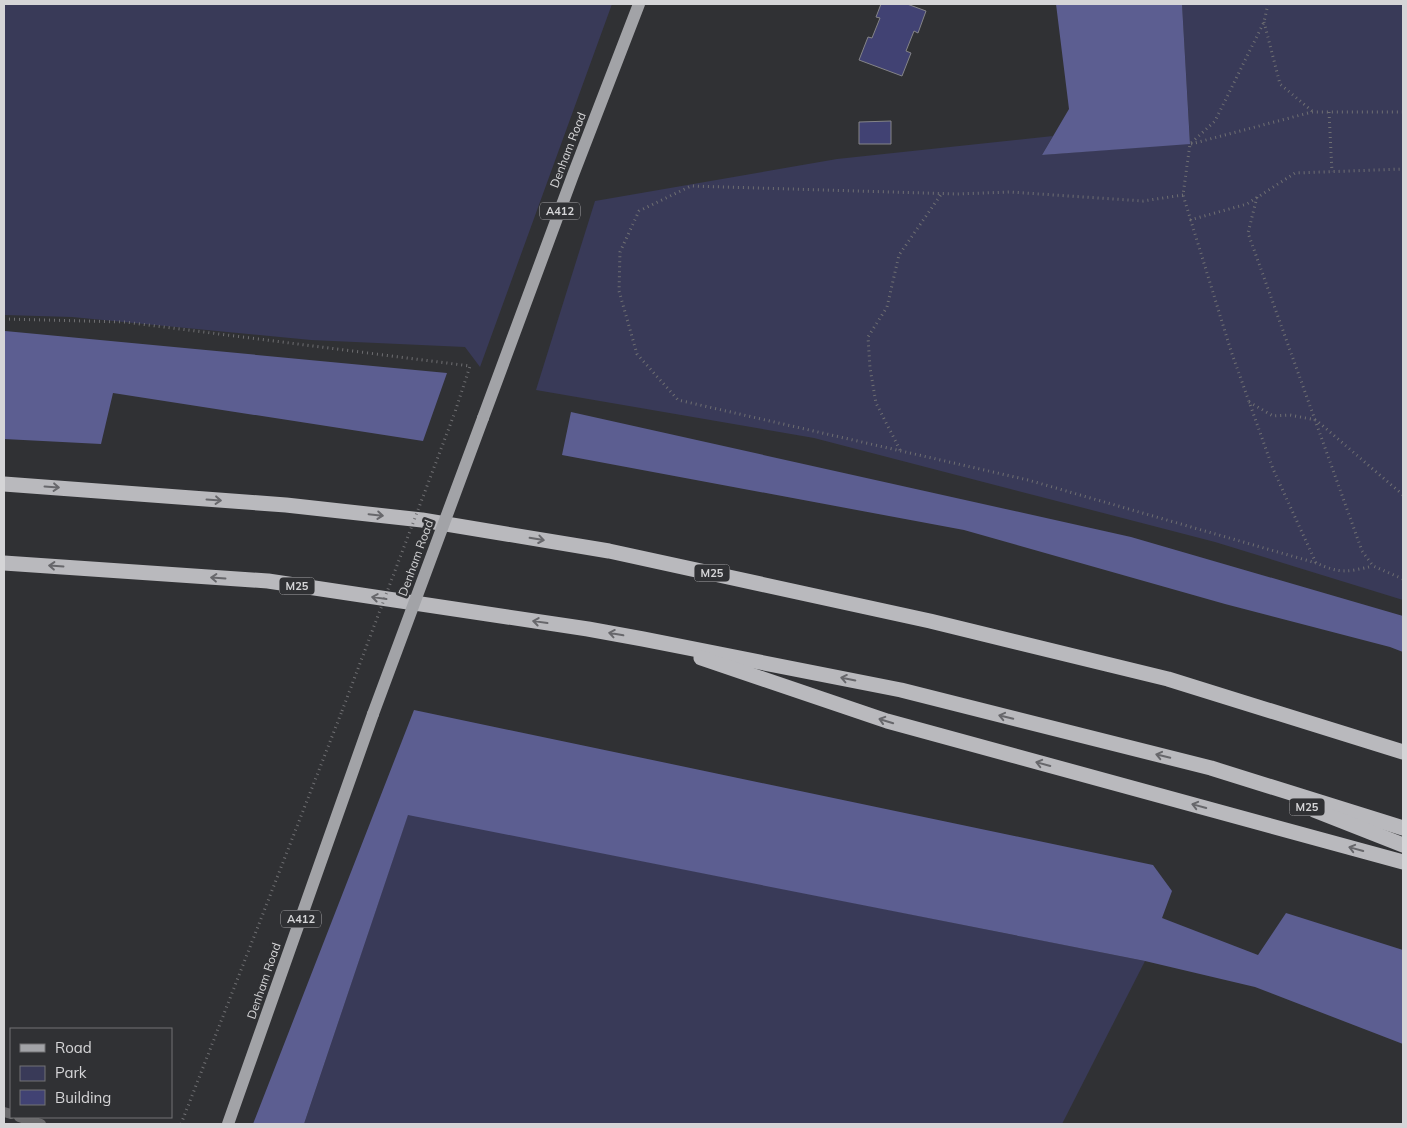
<svg xmlns="http://www.w3.org/2000/svg" width="1407" height="1128" viewBox="0 0 1407 1128" font-family="Mulish,sans-serif">
<rect width="100%" height="100%" fill="#303134"/>
<g fill="#393a58">
<path d="M4 4H612L480 367 465 347 311 340 72 317 4 315Z"/>
<path d="M1182 4H1403V600L1215 542 814 438 536 390 595 201 837 159 1053 136 1042 155 1190 143Z"/>
<path d="M408 814 1145 961 1062 1124H304Z"/>
</g>
<g fill="#5c5e91">
<path d="M1056 4H1182L1190 144 1042 155 1069 109Z"/>
<path d="M4 331H5L447 373 423 441 113 393 101 444 4 439Z"/>
<path d="M571 412 1131 537 1403 616V652L1390 647 1225 604 964 530 562 455Z"/>
<path d="M414 710 1153 865 1172 891 1162 918 1258 955 1286 913 1403 950V1044L1255 987 1145 961 408 815 304 1124H253Z"/>
</g>
<g fill="#414273" stroke="#848488">
<path d="M881 4H907L926 11 918 33 914 31 906 51 911 53 902 76 859 60 868 37 872 38 880 18 876 17Z"/>
<path d="M891 121V144H859V122Z"/>
</g>
<g fill="none" stroke-linecap="round" stroke-linejoin="round">
<g stroke="#6f6f72" stroke-width="3" stroke-dasharray="1 4" stroke-linecap="butt">
<path d="M1268 4 1264 22 1215 121 1190 144 1183 195 1231 351 1273 469 1316 563C1341 574 1347 572 1373 566"/>
<path d="M1264 22 1280 84 1312 111"/>
<path d="M1329 112 1332 172"/>
<path d="M1191 144 1312 112H1403"/>
<path d="M1183 195 1143 201 1010 192 957 194 691 186 639 211 620 252 619 291 637 354 678 400 1028 480 1316 563"/>
<path d="M1257 197 1248 233 1362 551 1373 566 1403 579"/>
<path d="M1190 220 1247 204 1295 173 1403 169"/>
<path d="M4 319 125 322 470 366 455 412"/>
<path d="M1249 402 1273 416 1290 415 1316 420 1403 495"/>
<path d="M900 450 876 403 870 368 868 337 887 307 899 255 942 193"/>
<path d="M181 1124 342 711"/>
</g>
<g stroke="#6a6a6c" stroke-width="10">
<path d="M4 1112 11 1114"/>
<path d="M19 1117 41 1124"/>
</g>
<g stroke="#a2a3a7" stroke-width="12">
<path d="M483 418 573 175 639 4"/>
<path d="M228 1124 373 714"/>
</g>
<g stroke="#b9b9bd" stroke-width="15">
<path d="M4 484 286 505 422 520 609 551 930 621 1168 679 1403 752"/>
<path d="M4 563 268 581 588 629 643 639 901 690 1211 768 1403 828"/>
<path d="M701 658 887 721 1403 862"/>
<path d="M1314 810 1403 845"/>
</g>
<path stroke="#6f6f72" stroke-width="3" stroke-dasharray="1 4" stroke-linecap="butt" d="M342 711 455 412"/>
<path stroke="#a2a3a7" stroke-width="12" d="M373 714 483 418"/>
</g>
<defs><path id="oneway-shaft" d="M-6 0H5M1.5-3L5.5 0L1.5 3" fill="none" stroke-width="1.6" stroke-linecap="round" stroke-linejoin="round" transform="scale(1.25)"/></defs>
<g stroke="#67676b">
<use href="#oneway-shaft" transform="translate(52 487) rotate(4)"/>
<use href="#oneway-shaft" transform="translate(214 500) rotate(4)"/>
<use href="#oneway-shaft" transform="translate(376 515) rotate(6)"/>
<use href="#oneway-shaft" transform="translate(537 539) rotate(9)"/>
<use href="#oneway-shaft" transform="translate(56 566) rotate(-176)"/>
<use href="#oneway-shaft" transform="translate(218 578) rotate(-176)"/>
<use href="#oneway-shaft" transform="translate(379 598) rotate(-172)"/>
<use href="#oneway-shaft" transform="translate(540 622) rotate(-172)"/>
<use href="#oneway-shaft" transform="translate(616 634) rotate(-170)"/>
<use href="#oneway-shaft" transform="translate(848 679) rotate(-169)"/>
<use href="#oneway-shaft" transform="translate(1006 717) rotate(-166)"/>
<use href="#oneway-shaft" transform="translate(886 721) rotate(-163)"/>
<use href="#oneway-shaft" transform="translate(1163 756) rotate(-166)"/>
<use href="#oneway-shaft" transform="translate(1043 764) rotate(-165)"/>
<use href="#oneway-shaft" transform="translate(1199 806) rotate(-165)"/>
<use href="#oneway-shaft" transform="translate(1356 849) rotate(-165)"/>
</g>
<g text-anchor="middle" stroke-width="5" stroke-linejoin="round" paint-order="stroke">
<g fill="#303134" stroke="#a4a4a6" stroke-width="1">
<rect x="540" y="202.5" width="40" height="17" rx="4"/>
<rect x="694.5" y="564.5" width="35" height="17" rx="4"/>
<rect x="279.5" y="577.5" width="35" height="17" rx="4"/>
<rect x="1289.5" y="798.5" width="35" height="17" rx="4"/>
<rect x="281" y="910.5" width="40" height="17" rx="4"/>
</g>
<g font-size="11" font-weight="bold" fill="#d5d5d7">
<text x="560" y="215">A412</text>
<text x="712" y="577">M25</text>
<text x="297" y="590">M25</text>
<text x="1307" y="811">M25</text>
<text x="301" y="923">A412</text>
</g>
<g font-size="12" fill="#d5d5d7" stroke="#303134">
<text transform="translate(568 150) rotate(-69)" y="4">Denham Road</text>
<text transform="translate(416 558) rotate(-70)" y="4">Denham Road</text>
<text transform="translate(264 981) rotate(-71)" y="4">Denham Road</text>
</g>
</g>
<rect width="1407" height="1128" fill="none" stroke="#d5d5d7" stroke-width="10"/>
<rect x="10" y="1028" width="162" height="90" fill="#303134" stroke="#727375"/>
<rect x="20" y="1044" width="25" height="8" fill="#a2a3a7" stroke="#727375"/>
<text x="55" y="1053" font-size="15" fill="#d5d5d7">Road</text>
<rect x="20" y="1066" width="25" height="15" fill="#393a58" stroke="#727375"/>
<text x="55" y="1078" font-size="15" fill="#d5d5d7">Park</text>
<rect x="20" y="1090" width="25" height="15" fill="#414273" stroke="#727375"/>
<text x="55" y="1103" font-size="15" fill="#d5d5d7">Building</text>
</svg>
